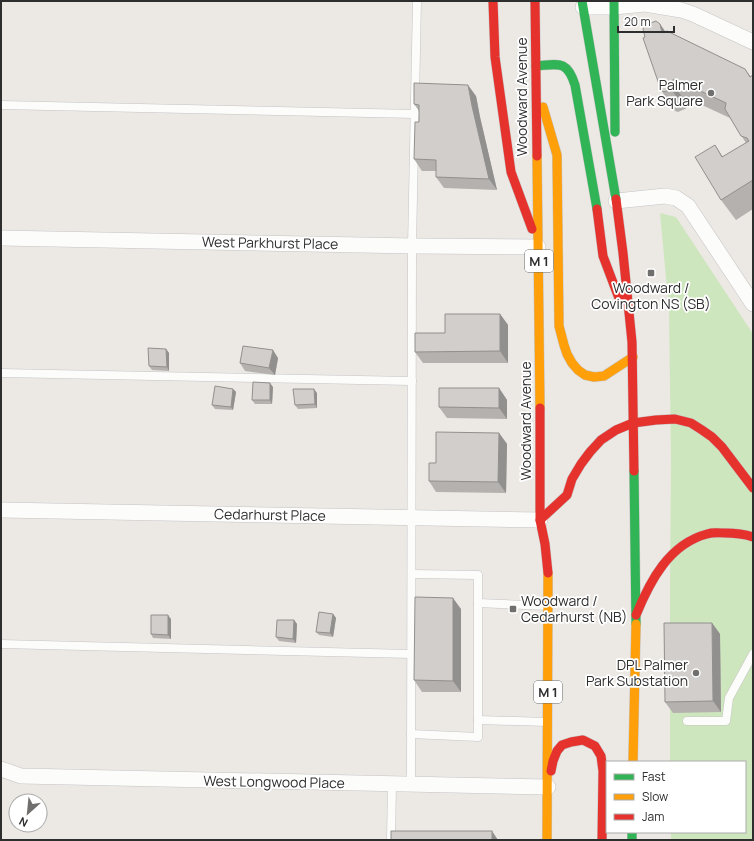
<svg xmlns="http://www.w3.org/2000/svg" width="754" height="841" viewBox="0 0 754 841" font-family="Manrope,sans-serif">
<rect width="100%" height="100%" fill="#ece8e4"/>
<path fill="#cee6be" d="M660 213 676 217 753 334V840H671V832H745V762H670V585L671 462 669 310Z"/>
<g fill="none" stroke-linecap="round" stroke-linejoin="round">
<g stroke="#c5c4c5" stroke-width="9">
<g id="lane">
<path d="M1 105 415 114"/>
<path d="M1 373 412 381"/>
<path d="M412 574 478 575V603L548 606"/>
<path d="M1 644 411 654"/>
<path d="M478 720 547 722"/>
<path d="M687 721H726L729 698 753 654"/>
<path d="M411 734 478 737V603"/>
<path d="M411 785 412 246 417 1"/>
<path d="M391 840 392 784"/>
</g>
</g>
<g stroke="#c5c4c5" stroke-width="16">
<g id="street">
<path d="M583 7H614L645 4 681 10 693 14 753 42"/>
<path d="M616 201 665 196 676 198 688 206 753 304"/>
<path d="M1 238 415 246 538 247"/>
<path d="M1 510 540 520"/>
<path d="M1 769 21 776 548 787"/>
</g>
</g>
<g stroke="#c5c4c5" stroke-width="10">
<g id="fast">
<path d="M582 1 616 199"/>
<path d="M614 1 615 132"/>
<path d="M536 66C559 64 567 60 575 85L597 209"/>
<path d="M634 471 636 624"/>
<path d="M632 832V840"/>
</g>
</g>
<g stroke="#c5c4c5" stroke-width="10">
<g id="slow">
<path d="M543 107 557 155 559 326 564 345 567 354 572 363 578 370 585 375 594 377 604 376 633 357"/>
<path d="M537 156 540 408"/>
<path d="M633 762 636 624"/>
<path d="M547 840 548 573"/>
</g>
</g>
<g stroke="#c5c4c5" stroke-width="10">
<g id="jam">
<path d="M493 1 495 57 511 172 532 229"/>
<path d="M535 1 537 156"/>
<path d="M616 199 623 253 632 342 634 471"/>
<path d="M597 209 603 256 620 301"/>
<path d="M540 408V520L545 544 548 573"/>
<path d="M633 423 656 420 675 419 691 423 702 430 712 437 722 447 753 488"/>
<path d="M540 520 567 495 572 479 581 464 590 452 601 440 616 430 633 423"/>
<path d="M636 615C650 581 669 544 707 534 713 532 719 533 725 533 735 533 744 534 753 537"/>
<path d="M551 771 553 761 557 751 562 745 571 742 583 740 595 746 601 756 603 771 602 840"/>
</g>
</g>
<use href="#lane" stroke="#fcfcfb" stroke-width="8"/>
<use href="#street" stroke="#fcfcfb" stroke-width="15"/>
<use href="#fast" stroke="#30b455" stroke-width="9"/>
<use href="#slow" stroke="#ff9f0a" stroke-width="9"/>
<use href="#jam" stroke="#e5322d" stroke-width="9"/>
</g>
<g fill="#b4b1af">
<path d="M660 24 665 32 745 69 751 77 753 75V209L736 220 721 200 715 145 723 157 746 143 730 118 689 99 685 101 687 106 685 109 678 112 675 111 661 90 645 37Z"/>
<path d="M476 96 480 117 497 190 444 188 436 177V171H422L414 159 419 122V111L414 104Z"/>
<path d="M500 314 508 325V363H423L415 352 445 333Z"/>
<path d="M166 349 169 353V371L152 370 149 366Z"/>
<path d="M278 358 275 375 245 371 240 363Z"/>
<path d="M273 387 272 404H255L252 400Z"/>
<path d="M499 388 507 400V419L447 418 439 407Z"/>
<path d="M233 389 236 392 233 410 215 409 212 405Z"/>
<path d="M317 393V408L298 409 295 405Z"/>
<path d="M499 433 507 444 506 493 436 492 429 481 436 463Z"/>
<path d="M461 609V692H422L414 680Z"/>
<path d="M333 614 336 618 333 637 319 635 316 632Z"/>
<path d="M171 619V639L153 638 151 634Z"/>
<path d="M294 620 297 624 296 643 279 641 276 637Z"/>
<path d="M712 623 720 634 721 712 673 713 665 702Z"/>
</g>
<g fill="#92908e">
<path d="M660 24 674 44 662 33Z"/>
<path d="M671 81 685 101 687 106 685 109 671 89Z"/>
<path d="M468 85 476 96 480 117 497 190 489 179 472 106Z"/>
<path d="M500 314 508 325V363L500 351Z"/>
<path d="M166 349 169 353V371L167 367Z"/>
<path d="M273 350 278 358 275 375 269 368Z"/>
<path d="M270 383 273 387 272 404 270 400Z"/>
<path d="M499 388 507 400V419L499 408Z"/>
<path d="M233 389 236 392 233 410 231 407Z"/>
<path d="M314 389 317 393V408L315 404Z"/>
<path d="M499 433 507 444 506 493 498 482Z"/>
<path d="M453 598 461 609V692L453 681Z"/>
<path d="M333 614 336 618 333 637 330 633Z"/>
<path d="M168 615 171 619V639L168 635Z"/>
<path d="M294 620 297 624 296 643 293 639Z"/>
<path d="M712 623 720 634 721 712 713 701Z"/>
<path d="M492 831 498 840H492Z"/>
</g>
<g fill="#d1cecb" stroke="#92908e">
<path d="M656 21 660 24 662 33 667 31 745 69 750 77 753 75V180L721 200 695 157 715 145 722 157 749 141 747 138 741 136 725 109 726 103 675 79 671 81 673 86 671 89 664 92 661 90 643 38 645 37 643 29 645 25Z"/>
<path d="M414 83 468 85 472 106 489 179 436 177V160L414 159 415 122H419V105L414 104Z"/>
<path d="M445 314H500V351L415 352V333H445Z"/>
<path d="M243 346 273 350 269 368 240 363Z"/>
<path d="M148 348 166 349 167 367 149 366Z"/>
<path d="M253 382 270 383V400H252Z"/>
<path d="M215 386 233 389 231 407 212 405Z"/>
<path d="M439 388H499V408L439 407Z"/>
<path d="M293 389H314L315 404 295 405Z"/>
<path d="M436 432 499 433 498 482 429 481V463H436Z"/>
<path d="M415 597 453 598V681L414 680Z"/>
<path d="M319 612 333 614 330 633 316 632Z"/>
<path d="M151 615H168V635L151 634Z"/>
<path d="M277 620H294L293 639 276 637Z"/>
<path d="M664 623H712L713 701 665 702Z"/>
<rect x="391" y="831" width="101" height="9"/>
</g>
<g fill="#706f6e" stroke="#fff" stroke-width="1.5">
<circle cx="711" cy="93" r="4"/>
<rect x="647" y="269" width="8" height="8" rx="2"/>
<rect x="509" y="605" width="8" height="8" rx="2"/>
<circle cx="696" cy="673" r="4"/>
</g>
<g text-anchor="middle" stroke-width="3.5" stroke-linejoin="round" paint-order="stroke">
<g fill="#fff" stroke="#6d6d6d" stroke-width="1">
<rect x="525" y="250" width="28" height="22" rx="3"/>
<rect x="534" y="681" width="28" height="22" rx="3"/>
</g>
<g font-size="13" font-weight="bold" fill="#2e2e2e">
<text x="539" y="266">M 1</text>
<text x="548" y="697">M 1</text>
</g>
<g font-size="14" fill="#2e2e2e" stroke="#fff" text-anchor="end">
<text x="703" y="90">Palmer<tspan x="703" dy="16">Park Square</tspan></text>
<text x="651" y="293" text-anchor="middle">Woodward /<tspan x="651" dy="16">Covington NS (SB)</tspan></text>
<text x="521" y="606" text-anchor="start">Woodward /<tspan x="521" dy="16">Cedarhurst (NB)</tspan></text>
<text x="688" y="670">DPL Palmer<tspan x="688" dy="16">Park Substation</tspan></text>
</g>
<g font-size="14" fill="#2e2e2e" stroke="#fff">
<text transform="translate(522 97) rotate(-90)" y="5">Woodward Avenue</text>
<text transform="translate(270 243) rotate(1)" y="5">West Parkhurst Place</text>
<text transform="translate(526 421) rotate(-90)" y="5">Woodward Avenue</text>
<text transform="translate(270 515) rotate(1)" y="5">Cedarhurst Place</text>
<text transform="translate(274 782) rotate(1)" y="5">West Longwood Place</text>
</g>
</g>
<rect width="754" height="841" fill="none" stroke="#2e2e2e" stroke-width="4"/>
<rect x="606" y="761" width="140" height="72" fill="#ffffff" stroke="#ababab"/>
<rect x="614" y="774" width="20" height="6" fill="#30b455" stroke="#ababab"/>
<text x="642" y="781" font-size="12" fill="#2e2e2e">Fast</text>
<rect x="614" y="794" width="20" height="6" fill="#ff9f0a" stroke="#ababab"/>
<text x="642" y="801" font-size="12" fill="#2e2e2e">Slow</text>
<rect x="614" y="814" width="20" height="6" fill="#e5322d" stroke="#ababab"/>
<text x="642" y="821" font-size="12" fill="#2e2e2e">Jam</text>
<g transform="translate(28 813) rotate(207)"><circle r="19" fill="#ffffff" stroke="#ababab"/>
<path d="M0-3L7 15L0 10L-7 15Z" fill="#706f6e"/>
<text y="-6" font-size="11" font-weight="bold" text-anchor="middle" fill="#2e2e2e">N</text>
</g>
<path d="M618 26v6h56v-6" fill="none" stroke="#2e2e2e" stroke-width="2"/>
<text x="624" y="26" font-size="12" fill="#2e2e2e" stroke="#ffffff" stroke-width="3" paint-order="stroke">20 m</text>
</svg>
